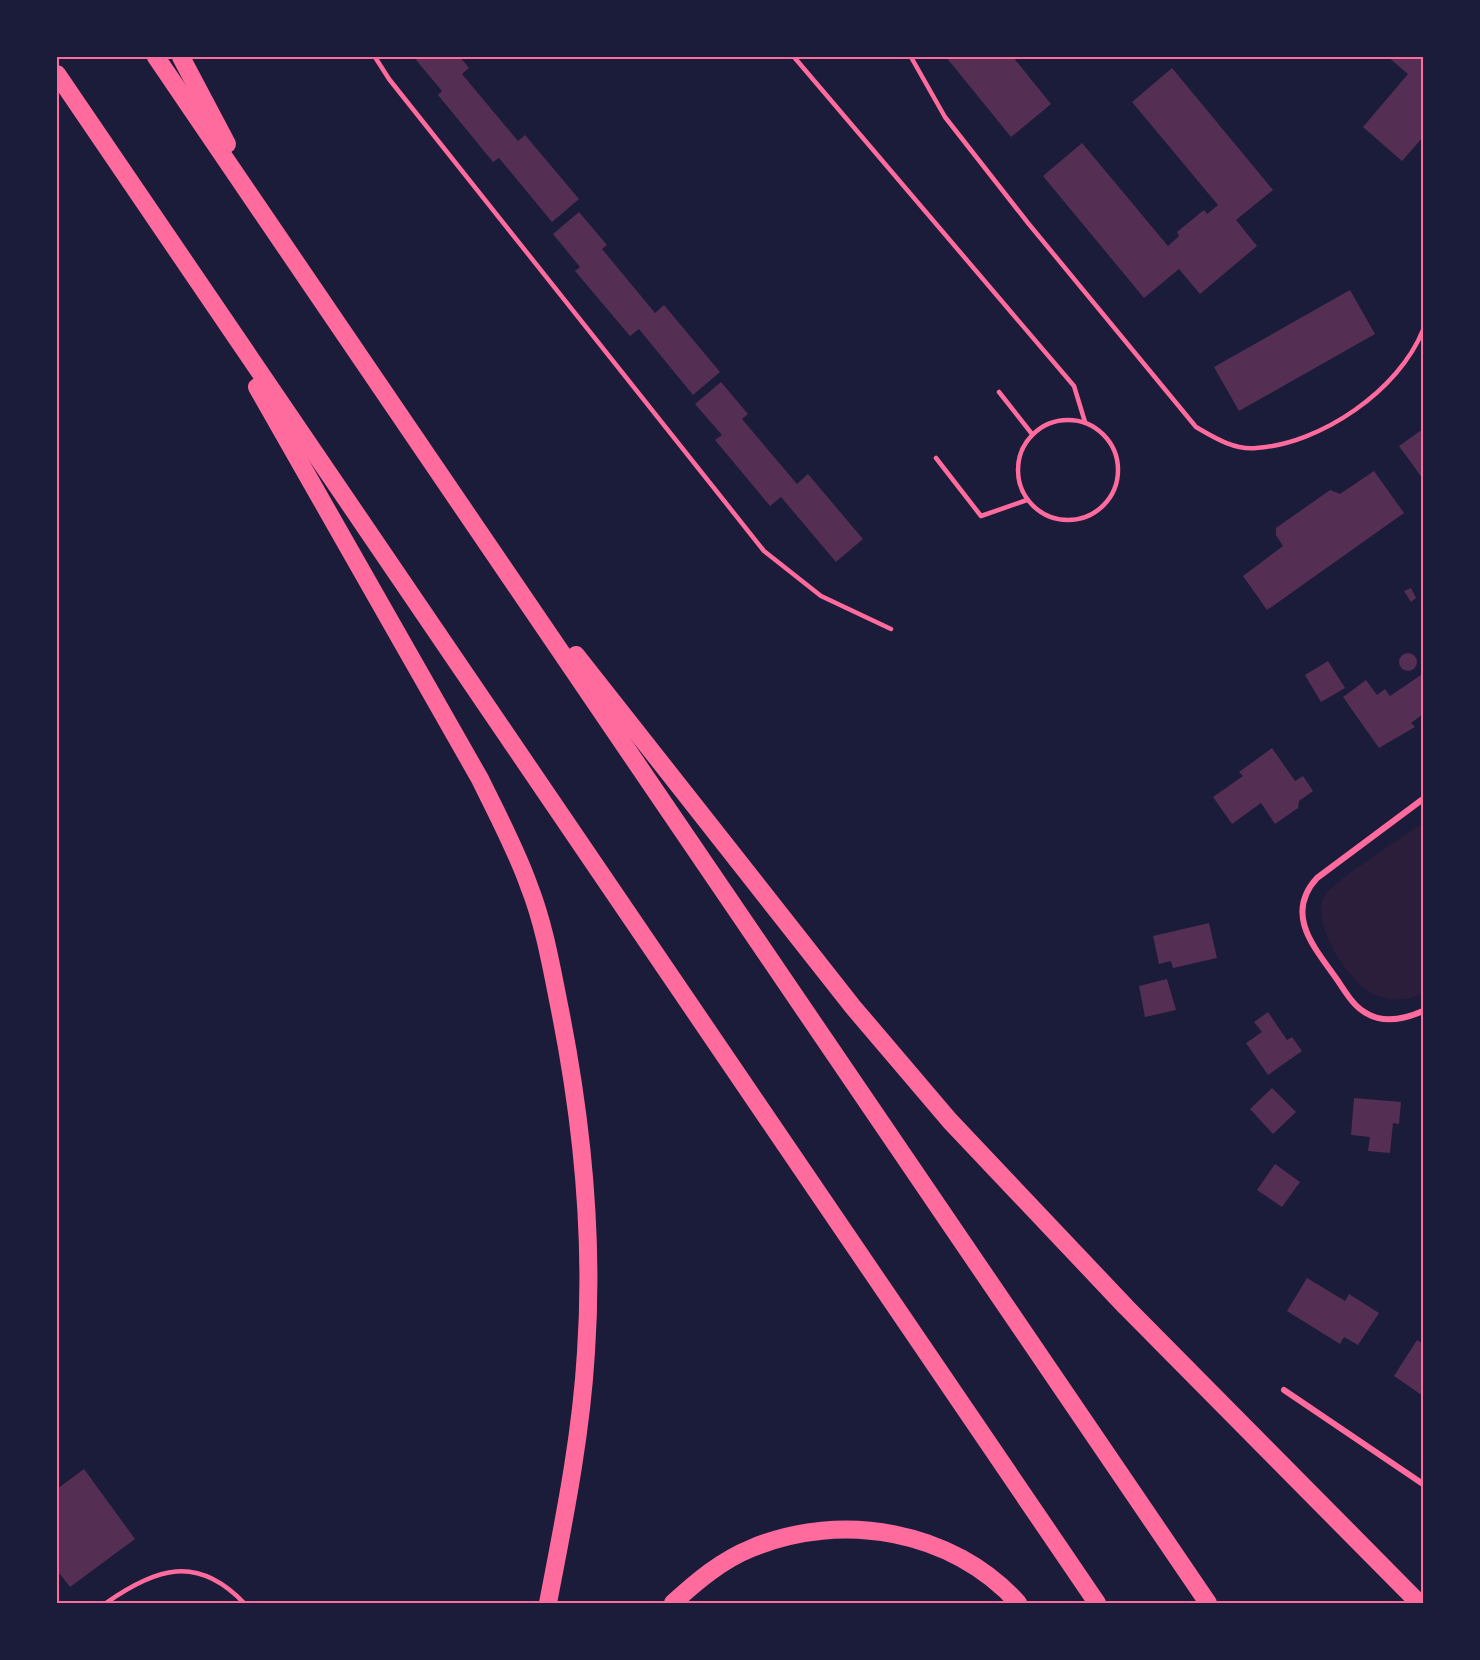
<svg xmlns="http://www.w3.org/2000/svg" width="1480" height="1660" viewBox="0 0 1480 1660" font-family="'DejaVu Sans',sans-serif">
<rect width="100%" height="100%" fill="#1b1b3a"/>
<path fill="#2a1e3b" d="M1423 823V993C1408 1001 1390 1002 1375 995 1349 982 1310 925 1324 896 1331 883 1406 835 1423 823Z"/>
<g fill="#542f53">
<path d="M419 57H460L469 68 462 74 518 141 525 135 579 199 552 222 499 158 493 162 438 95 442 91 416 60Z"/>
<path d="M946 57H1013L1051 104 1011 137Z"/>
<path d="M1388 57H1423V137L1402 161 1363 127 1408 74Z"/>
<path d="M1172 68 1273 190 1236 220 1257 246 1200 294 1179 269 1144 298 1043 176 1082 143 1168 246 1179 236 1177 232 1204 210 1207 214 1218 205 1132 102Z"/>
<path d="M579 212 607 245 602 249 655 313 664 305 720 372 693 395 639 329 630 336 575 271 580 267 553 234Z"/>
<path d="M1350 290 1375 334 1239 411 1214 367Z"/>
<path d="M721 382 748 414 742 419 797 484 808 474 863 539 836 562 781 497 770 506 715 440 722 435 695 404Z"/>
<path d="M1423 429V479L1399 446Z"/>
<path d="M1374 471 1404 513 1267 610 1243 576 1283 546 1276 535V528L1330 490 1340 494Z"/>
<path d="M1411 588 1416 598 1411 602 1404 591Z"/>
<circle cx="1408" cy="662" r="9"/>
<path d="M1328 661 1345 688 1321 702 1305 675Z"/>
<path d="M1421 675 1423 714 1411 723 1415 727 1379 748 1343 697 1366 680 1377 695 1385 689 1390 696Z"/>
<path d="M1272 748 1295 781 1303 776 1313 791 1299 801 1298 808 1275 824 1261 803 1232 824 1213 797 1243 776 1239 772Z"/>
<path d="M1209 923 1217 958 1173 968 1171 961 1159 964 1153 936Z"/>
<path d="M1167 979 1176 1010 1145 1017 1139 986Z"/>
<path d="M1268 1012 1287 1040 1292 1037 1302 1051 1268 1075 1246 1043 1262 1032 1254 1022Z"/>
<path d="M1272 1088 1296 1112 1273 1134 1250 1109Z"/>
<path d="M1354 1098 1401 1102 1399 1124 1393 1123 1390 1153 1368 1151 1370 1137 1351 1135Z"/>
<path d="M1275 1164 1300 1182 1282 1207 1257 1190Z"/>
<path d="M1307 1278 1345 1301 1349 1294 1379 1313 1358 1345 1344 1337 1340 1344 1287 1311Z"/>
<path d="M1417 1340 1423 1344V1396L1394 1376Z"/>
<path d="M84 1469 135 1539 70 1587 60 1574 57 1576V1489Z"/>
</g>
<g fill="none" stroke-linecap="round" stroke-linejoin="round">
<g stroke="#ff6b9d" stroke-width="4.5">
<path d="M375 57 389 79 764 551 821 596 891 629"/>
<path d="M794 57 1074 386 1085 422"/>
<path d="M911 57 945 117 1028 223 1196 427C1215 438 1234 450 1256 448 1321 444 1399 390 1423 330"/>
<path d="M999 392 1032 434"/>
<circle cx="1068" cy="470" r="50"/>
<path d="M936 458 981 516 1027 500"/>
<path d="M106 1603C156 1568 197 1554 244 1603"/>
</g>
<g stroke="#ff6b9d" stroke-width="6">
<path d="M1423 799 1317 878C1284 914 1314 947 1336 978 1345 991 1353 1006 1366 1013 1384 1024 1405 1019 1423 1011"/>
<path d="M1284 1390 1423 1484"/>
</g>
<g stroke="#ff6b9d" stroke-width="18">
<path d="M156 57 1208 1603"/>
<path d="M181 57 227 144"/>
<path d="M57 74 1097 1603"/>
<path d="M257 387 480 779C497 814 516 849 529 886 544 924 551 965 559 1005 582 1119 594 1235 586 1352 581 1437 564 1520 548 1603"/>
<path d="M576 655 853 1007 950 1121 1126 1307 1419 1603"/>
<path d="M673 1603C697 1581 722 1560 752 1548 841 1511 953 1530 1018 1603"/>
</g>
</g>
<rect width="1480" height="1660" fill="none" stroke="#1b1b3a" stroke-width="117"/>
<rect x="58" y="58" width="1364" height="1544" fill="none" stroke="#ff6b9d" stroke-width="2"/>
</svg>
